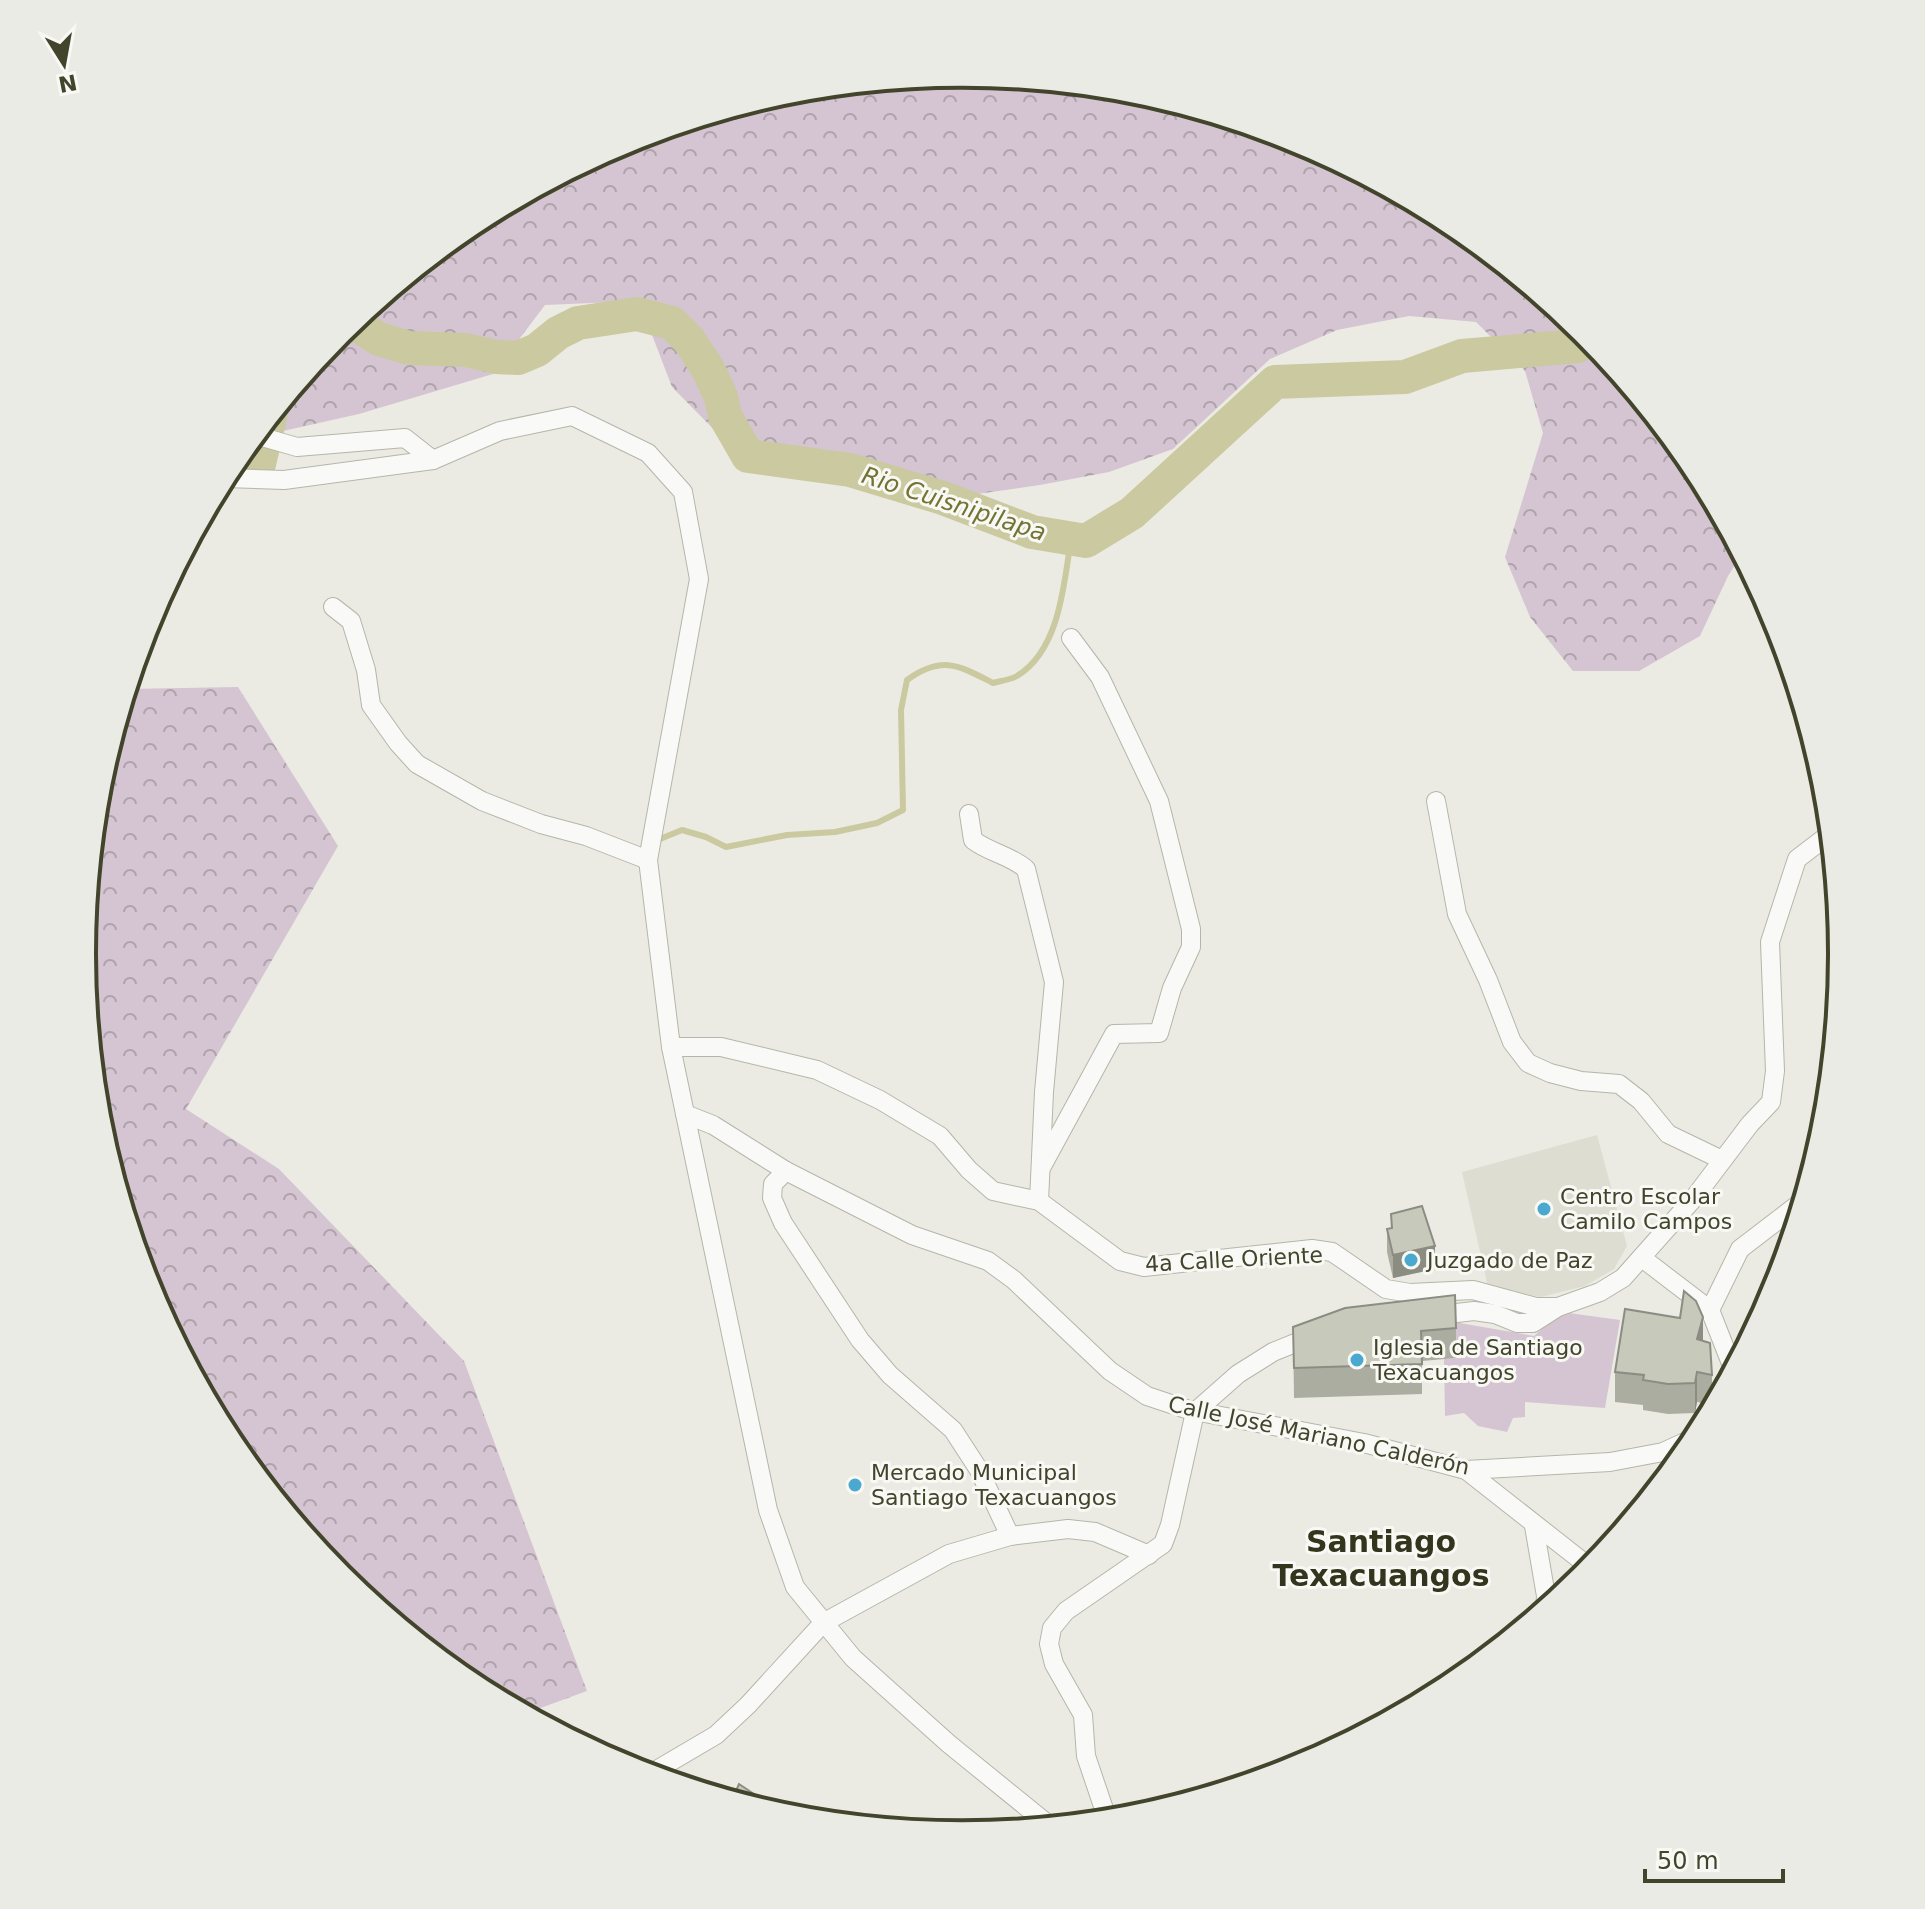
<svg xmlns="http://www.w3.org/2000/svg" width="1925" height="1909" viewBox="0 0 1925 1909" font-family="'DejaVu Sans',sans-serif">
<defs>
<pattern id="forest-crowns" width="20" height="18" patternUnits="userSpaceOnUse" patternTransform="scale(2)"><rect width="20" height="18" fill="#d5c5d2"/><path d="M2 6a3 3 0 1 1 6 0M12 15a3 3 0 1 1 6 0" fill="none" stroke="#aea2ab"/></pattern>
</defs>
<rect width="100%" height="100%" fill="#ebebe4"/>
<path fill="#ddddd2" d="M1597 1135 1627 1246 1614 1269 1585 1286 1541 1297 1488 1287 1462 1172Z"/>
<g fill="url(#forest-crowns)">
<path d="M963 74 1135 91 1300 141 1452 223 1585 332 1695 466 1742 554 1728 576 1700 636 1639 671H1573L1530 617 1505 557 1543 433 1525 371 1476 322 1409 316 1337 330 1270 359 1173 449 1109 472 1040 485 970 495 868 458 733 449 672 387 639 301 545 305 493 374 359 414 252 438 340 332 474 222 626 141 791 91Z"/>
<path d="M238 687 338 846 186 1109 279 1169 464 1361 587 1691 524 1714 473 1686 340 1577 230 1443 149 1291 99 1126 82 954 99 782 127 689Z"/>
</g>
<path fill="#d5c5d2" d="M1561 1312 1620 1320 1605 1408 1525 1402V1417L1513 1418 1507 1432 1478 1426 1464 1413 1445 1416 1444 1359 1456 1358 1454 1322 1534 1336Z"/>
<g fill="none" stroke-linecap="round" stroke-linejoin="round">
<path stroke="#cbc99f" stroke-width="6" d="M660 839 682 830 706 837 726 847 787 835 835 832 877 823 903 810 901 710 907 680C942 655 958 665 993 683 1000 681 1010 680 1017 676 1060 650 1064 583 1071 539"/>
<g stroke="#cbc99f" stroke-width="34">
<path d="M348 325 360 327 379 339 409 348 466 350 496 357 518 358 537 350 558 333 578 323 637 314 672 323 689 340 708 369 721 397 725 416 748 456 850 470 943 498 1032 532 1086 541 1132 513 1275 382 1405 377 1462 356 1578 346 1590 337"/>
<path d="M259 464 270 417"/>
</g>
<g stroke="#b5b6a9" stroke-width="20">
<g id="minor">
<path d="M255 435 297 447 405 438 433 460"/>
<path d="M224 478 284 480 433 460 500 431 572 416 648 453 683 492 699 579 648 860 671 1047 768 1510 795 1587 853 1658 949 1744 1050 1826"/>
<path d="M333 607 351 621 366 670 371 705 398 743 417 764 482 801 541 824 586 836 648 860"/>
<path d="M1436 801 1457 914 1488 980 1512 1042 1528 1063 1550 1073 1581 1081 1619 1084 1641 1101 1668 1134 1722 1160"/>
<path d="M969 814 973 840C990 853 1010 855 1026 869L1054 982 1044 1092 1039 1201"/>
<path d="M671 1047H721L817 1070 880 1100 940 1136 969 1170 993 1191 1039 1201 1120 1261 1144 1267 1312 1249 1332 1252 1386 1289 1410 1293 1473 1290 1536 1307H1558"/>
<path d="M685 1114 713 1125 786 1171 912 1235 988 1261 1014 1280 1110 1371 1147 1396 1189 1410 1364 1443 1466 1470 1610 1462 1663 1452 1698 1436"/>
<path d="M1041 1168 1114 1034 1159 1033 1172 988 1191 947V929L1159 801 1100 677 1071 638"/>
<path d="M786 1171 773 1184 772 1198 783 1223 860 1340 890 1375 953 1430 979 1470 1010 1536"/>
<path d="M1642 1258 1710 1310 1734 1371"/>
<path d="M1710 1310 1740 1249 1804 1200"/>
<path d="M1430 1316 1474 1311 1495 1314 1517 1323H1533L1558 1307 1600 1292 1623 1278 1694 1198 1750 1124 1771 1102 1775 1071 1770 942 1797 859 1831 833"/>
<path d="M1466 1470 1592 1569"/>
<path d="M1534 1526 1546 1596 1545 1610"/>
<path d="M648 1775 716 1735 748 1705 823 1623 949 1554 1010 1536 1068 1529 1095 1532 1149 1555"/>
<path d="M1108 1821 1086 1756 1083 1715 1054 1664 1049 1644 1052 1628 1066 1611 1163 1544 1170 1525 1195 1412 1238 1374 1273 1352 1315 1335"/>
</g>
</g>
<use href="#minor" stroke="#f9faf7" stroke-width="18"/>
</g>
<g fill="#abada1">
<path d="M1391 1214 1435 1269 1393 1278 1387 1252V1229L1391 1228Z"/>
<path d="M1293 1327 1456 1328V1358L1422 1361V1394L1294 1398Z"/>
<path d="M1703 1341 1712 1375V1405L1697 1402 1695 1413 1668 1414 1643 1410V1405L1615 1402V1372Z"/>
</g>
<g fill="#8b8d83">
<path d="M1435 1246V1269L1393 1278V1255Z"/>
<path d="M1703 1317V1347L1697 1339Z"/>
<path d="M1697 1372V1402L1695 1413V1383Z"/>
<path d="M757 1796V1808L752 1806Z"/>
</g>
<g fill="#c7c9bb" stroke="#8b8d83" stroke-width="2">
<path d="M1422 1206 1435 1246 1393 1255 1387 1229 1392 1228 1391 1214Z"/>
<path d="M1684 1291 1696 1301 1703 1317 1697 1339 1710 1343 1712 1375 1697 1372 1695 1383 1668 1384 1643 1380 1644 1375 1615 1372 1625 1309 1680 1318Z"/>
<path d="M1455 1295 1456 1328 1421 1331 1422 1364 1294 1368 1293 1327 1345 1308Z"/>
<path d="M654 1773 663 1779 648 1775Z"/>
<path d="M739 1784 757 1796 752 1806 732 1800Z"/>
</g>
<g fill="#4ba8ce" stroke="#f8f9f4" stroke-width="3">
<circle cx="1544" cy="1209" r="8"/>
<circle cx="1411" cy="1260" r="8"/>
<circle cx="1357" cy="1360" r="8"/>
<circle cx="855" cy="1485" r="8"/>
</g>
<g text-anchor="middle" stroke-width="6" stroke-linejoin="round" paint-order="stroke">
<g font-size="22" fill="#42442b" stroke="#f8f9f4" text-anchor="start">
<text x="1560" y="1204">Centro Escolar<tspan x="1560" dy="25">Camilo Campos</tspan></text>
<text x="1427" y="1268">Juzgado de Paz</text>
<text x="1373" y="1355">Iglesia de Santiago<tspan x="1373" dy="25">Texacuangos</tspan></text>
<text x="871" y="1480">Mercado Municipal<tspan x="871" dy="25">Santiago Texacuangos</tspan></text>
</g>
<g font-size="22" fill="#42442b" stroke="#f8f9f4">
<text transform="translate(1234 1259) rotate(-3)" y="8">4a Calle Oriente</text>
<text transform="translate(1319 1435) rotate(12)" y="8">Calle José Mariano Calderón</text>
</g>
<g font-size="24" font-style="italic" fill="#737333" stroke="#f8f9f4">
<text transform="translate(954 504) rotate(18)" y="8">Rio Cuisnipilapa</text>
</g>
<g font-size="30" font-weight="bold" fill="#33351d" stroke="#f8f9f4">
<text x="1381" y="1552">Santiago<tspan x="1381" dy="34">Texacuangos</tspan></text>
</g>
</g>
<path d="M0 0H1925V1909H0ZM96 954a866 866 0 1 1 1732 0a866 866 0 1 1-1732 0Z" fill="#e9ebe4" fill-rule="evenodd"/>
<path fill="none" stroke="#42442b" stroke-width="4" d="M96 954a866 866 0 1 1 1732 0a866 866 0 1 1-1732 0Z"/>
<g transform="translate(64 64) rotate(169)" stroke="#f8f9f4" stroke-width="6" paint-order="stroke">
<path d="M0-6L14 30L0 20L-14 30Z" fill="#42442b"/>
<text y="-12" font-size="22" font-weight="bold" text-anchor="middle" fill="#42442b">N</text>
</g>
<path d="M1645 1869v12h138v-12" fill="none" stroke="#42442b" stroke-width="4"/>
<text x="1657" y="1869" font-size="24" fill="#42442b" stroke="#f8f9f4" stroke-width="6" paint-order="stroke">50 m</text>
</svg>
